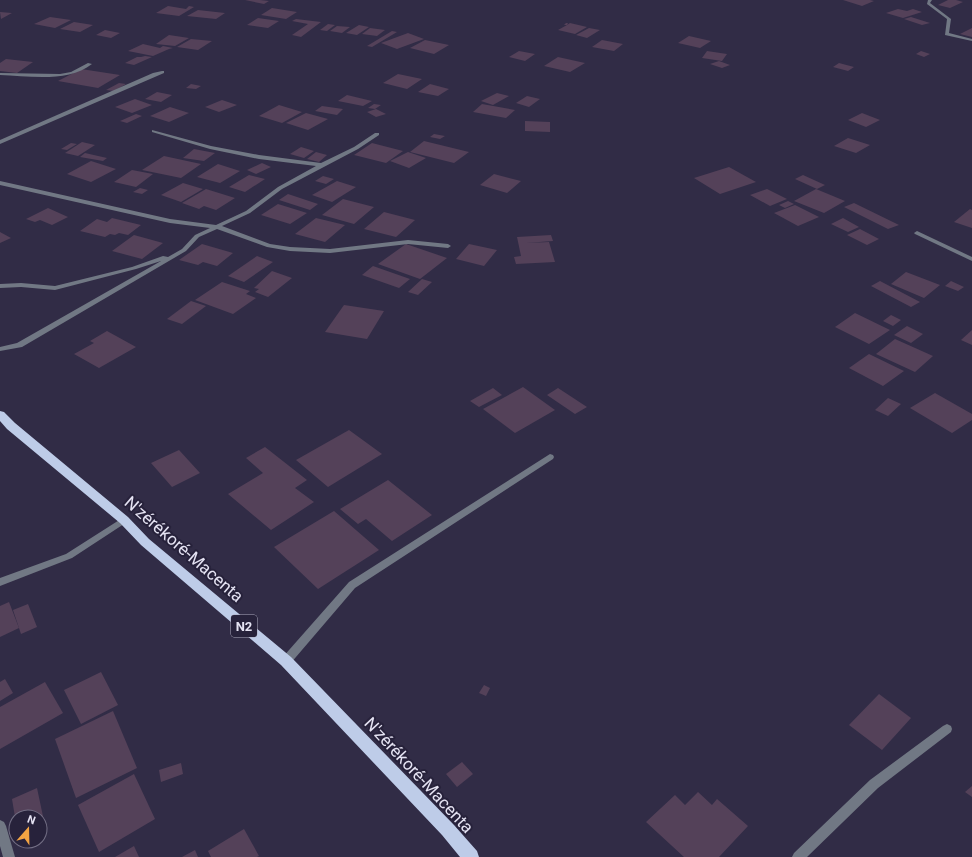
<svg xmlns="http://www.w3.org/2000/svg" width="972" height="857" viewBox="0 0 972 857" font-family="Roboto,sans-serif">
<rect width="100%" height="100%" fill="#312c46"/>
<g fill="#544159">
<path d="M245 0H260L269 1 264 4Z"/>
<path d="M843 0H870L874 1 862 6Z"/>
<path d="M948 0H956L963 2 950 8 938 5Z"/>
<path d="M168 6 186 9 189 6 194 7 179 16 156 13Z"/>
<path d="M272 8 297 12 286 19 261 15Z"/>
<path d="M898 9 907 11 913 9 922 12 903 18 886 13Z"/>
<path d="M198 10 225 13 216 19 187 16Z"/>
<path d="M0 12 12 13 1 19Z"/>
<path d="M50 17 71 20 55 28 34 24Z"/>
<path d="M911 17 930 23 922 25 904 19Z"/>
<path d="M258 18 279 21 268 28 247 25Z"/>
<path d="M296 19 321 22 301 37 292 35 308 24 292 21Z"/>
<path d="M74 22 93 25 80 32 60 29Z"/>
<path d="M566 23H568L567 25 570 23 587 27 575 34 558 30 567 25H564Z"/>
<path d="M328 24 335 25 327 31 320 30Z"/>
<path d="M359 25 369 27 357 35 346 33Z"/>
<path d="M337 26 350 27 342 33 330 31Z"/>
<path d="M370 28 385 30 377 36 362 34Z"/>
<path d="M589 28 600 30 587 38 576 35Z"/>
<path d="M972 28V37L960 34Z"/>
<path d="M105 30 120 33 111 38 96 35Z"/>
<path d="M392 31 397 32 372 47 367 46Z"/>
<path d="M408 33 424 39 397 49 381 43Z"/>
<path d="M169 35 189 38 175 46 156 44Z"/>
<path d="M689 36 711 41 700 48 678 43Z"/>
<path d="M191 39 212 41 198 50 177 47Z"/>
<path d="M425 40 449 45 434 54 410 48Z"/>
<path d="M602 40 623 44 614 51 592 47Z"/>
<path d="M143 44 160 48 163 46 173 48 169 49 153 56 128 51Z"/>
<path d="M519 51 535 54 525 61 509 57Z"/>
<path d="M707 51 727 54 722 61 702 58Z"/>
<path d="M921 51 930 54 924 57 916 54Z"/>
<path d="M145 56 152 57 134 65 125 63 137 57H141Z"/>
<path d="M558 57 585 63 570 72 544 66Z"/>
<path d="M6 59 33 62 17 73 0 71V63Z"/>
<path d="M719 61 730 65 722 68 710 64Z"/>
<path d="M839 63 854 67 848 71 833 67Z"/>
<path d="M81 69 120 75 98 88 58 81Z"/>
<path d="M398 74 422 79 407 89 383 83Z"/>
<path d="M119 83 126 84 114 91 106 90Z"/>
<path d="M191 84 201 86 196 89 186 88Z"/>
<path d="M430 84 449 89 438 96 418 92Z"/>
<path d="M157 92 172 95 161 102 145 99Z"/>
<path d="M497 93 509 96 493 105 481 101Z"/>
<path d="M347 95 372 101 363 106 338 101Z"/>
<path d="M527 96 540 99 529 107 516 103Z"/>
<path d="M135 99 152 105 132 113 115 107Z"/>
<path d="M222 100 237 105 219 112 205 107Z"/>
<path d="M374 104 381 105 375 109 368 108Z"/>
<path d="M482 104 515 110 506 118 473 112Z"/>
<path d="M279 105 302 112 282 123 259 116Z"/>
<path d="M322 106 343 109 337 115 315 111Z"/>
<path d="M170 107 189 113 169 122 150 116Z"/>
<path d="M376 109 386 114 376 117 367 112Z"/>
<path d="M306 113 328 119 308 130 286 123Z"/>
<path d="M862 113 880 120 866 127 848 120Z"/>
<path d="M136 114 142 116 127 123 120 121Z"/>
<path d="M525 121 550 122V132L525 131Z"/>
<path d="M434 134 445 136 440 139 430 137Z"/>
<path d="M848 138 870 145 856 153 834 146Z"/>
<path d="M424 141 469 152 454 163 410 152Z"/>
<path d="M82 142 95 145 78 156 65 153Z"/>
<path d="M71 143 77 144 67 150 61 149Z"/>
<path d="M372 143 403 151 386 163 354 155Z"/>
<path d="M301 147 314 151 304 158 290 154Z"/>
<path d="M194 149 215 153 204 161 183 158Z"/>
<path d="M316 152 327 155 319 162 307 159Z"/>
<path d="M408 152 426 158 409 168 390 161Z"/>
<path d="M85 153 107 158 103 161 80 157Z"/>
<path d="M164 156 201 164 181 178 142 170Z"/>
<path d="M91 161 116 169 91 182 67 174Z"/>
<path d="M262 163 271 167 256 174 247 170Z"/>
<path d="M218 164 240 171 220 183 197 177Z"/>
<path d="M729 167 756 182 720 194 694 178Z"/>
<path d="M132 170 153 174 136 187 114 182Z"/>
<path d="M494 174 521 181 507 193 480 185Z"/>
<path d="M249 175 265 179 245 192 229 187Z"/>
<path d="M803 175 825 185 817 189 795 179Z"/>
<path d="M323 176 334 179 326 184 315 181Z"/>
<path d="M337 181 356 187 332 202 312 195Z"/>
<path d="M183 183 203 189 181 202 161 195Z"/>
<path d="M140 188 148 190 142 194 133 192Z"/>
<path d="M206 189 235 198 216 210 204 206 199 209 182 203Z"/>
<path d="M767 189 787 199 770 206 750 195Z"/>
<path d="M816 189 845 201 824 213 794 201Z"/>
<path d="M288 194 318 204 310 210 279 200Z"/>
<path d="M343 199 374 207 354 224 322 215Z"/>
<path d="M788 201 794 204 785 208 779 205Z"/>
<path d="M854 203 899 225 888 229 844 207Z"/>
<path d="M278 204 307 213 290 224 261 215Z"/>
<path d="M795 205 819 217 798 226 774 213Z"/>
<path d="M48 208 68 217 52 225 40 220 35 222 26 219Z"/>
<path d="M970 209 972 210V228L954 222Z"/>
<path d="M384 212 415 220 396 237 364 229Z"/>
<path d="M112 218 141 225 128 235 119 233 115 235 110 234 105 237 80 231 97 219 107 222Z"/>
<path d="M316 218 345 225 325 242 295 234Z"/>
<path d="M843 218 859 227 848 232 831 224Z"/>
<path d="M860 229 879 239 867 245 847 235Z"/>
<path d="M0 232 11 238 0 243Z"/>
<path d="M134 235 163 243 142 259 112 251Z"/>
<path d="M551 235 553 241 526 243 549 242 555 262 516 264 514 257 521 256 517 237Z"/>
<path d="M202 244 233 253 217 266 203 262 198 265 179 260Z"/>
<path d="M406 244 447 258 420 279 378 264Z"/>
<path d="M469 244 497 250 484 266 456 259Z"/>
<path d="M257 256 273 262 244 282 228 276Z"/>
<path d="M373 266 410 279 399 288 362 275Z"/>
<path d="M272 271 292 278 268 297 255 292 259 289 254 288Z"/>
<path d="M906 272 940 285 924 298 891 284Z"/>
<path d="M422 279 432 282 418 295 408 292Z"/>
<path d="M880 281 920 302 911 307 871 286Z"/>
<path d="M951 281 964 287 958 291 945 286Z"/>
<path d="M222 282 250 291 246 294 256 298 233 314 195 300Z"/>
<path d="M191 301 206 306 182 324 167 319Z"/>
<path d="M344 305 384 311 367 339 325 332Z"/>
<path d="M855 313 890 330 869 344 835 327Z"/>
<path d="M891 315 901 320 893 326 883 321Z"/>
<path d="M907 326 923 334 911 343 894 335Z"/>
<path d="M972 330V345L961 340Z"/>
<path d="M107 331 136 347 99 368 74 354 94 343 90 341Z"/>
<path d="M895 339 933 356 915 372 876 354Z"/>
<path d="M869 354 904 371 883 386 849 368Z"/>
<path d="M523 387 555 410 515 433 483 409Z"/>
<path d="M493 388 502 395 479 407 470 401Z"/>
<path d="M558 388 587 407 575 414 547 395Z"/>
<path d="M935 393 972 414V420L952 433 910 408Z"/>
<path d="M888 398 901 404 888 416 875 410Z"/>
<path d="M349 430 382 454 328 487 296 460Z"/>
<path d="M265 447 307 480 295 488 314 502 271 530 228 494 263 473 246 458Z"/>
<path d="M179 450 200 473 172 487 151 463Z"/>
<path d="M388 480 432 515 392 541 366 519 358 524 340 509Z"/>
<path d="M334 511 379 550 318 589 274 547Z"/>
<path d="M9 602 19 628 0 637V606Z"/>
<path d="M28 604 37 627 21 634 13 610Z"/>
<path d="M101 672 118 705 81 724 64 690Z"/>
<path d="M5 679 13 693 0 701V682Z"/>
<path d="M45 682 63 713 0 749V707Z"/>
<path d="M484 685 490 688 486 696 479 693Z"/>
<path d="M879 694 911 718 882 750 849 725Z"/>
<path d="M113 711 137 768 76 798 55 739Z"/>
<path d="M462 762 473 774 457 787 446 774Z"/>
<path d="M181 763 183 774 161 782 159 770Z"/>
<path d="M134 774 155 819 99 852 78 805Z"/>
<path d="M972 786V797L965 792Z"/>
<path d="M37 788 44 821 40 823V817H15L12 799Z"/>
<path d="M698 792 712 805 717 799 748 826 719 857H684L646 822 675 795 685 805Z"/>
<path d="M244 829 259 856 257 857H211L208 851Z"/>
<path d="M134 846 139 857H115Z"/>
<path d="M195 850 198 857H182Z"/>
</g>
<g fill="none" stroke-linecap="round" stroke-linejoin="round">
<g fill="#717884" fill-rule="evenodd">
<path d="M928 0H932L930 3 951 19 949 33 972 39V41L945 35 947 19 927 4Z"/>
<path d="M88 63 92 64C68 83 29 76 0 75V73L60 74 71 72Z"/>
<path d="M162 71H164V73L0 144V140L153 73Z"/>
<path d="M152 130 211 146 259 155 321 163 354 147 375 133H379V135L358 149 282 189 250 213 222 226 270 244 290 247 330 249 408 240 448 244 451 246 448 248 408 244 330 253 290 251 267 247 217 229 199 237 186 251 22 347 0 351V347L17 343 161 261 136 269 55 290 21 287 0 288V284L21 283 55 286 132 267 163 256 168 257 182 249 195 235 210 228 170 223 0 185V181L170 219 216 225 246 211 278 187 316 166 259 159 210 149 152 132Z"/>
<path d="M917 231 972 257V261L915 234 914 233Z"/>
<path d="M550 454 553 455 554 457 553 459 355 588 290 664 286 665 282 664 281 661 282 658 349 582Z"/>
<path d="M124 517 127 518 128 520 127 522 72 558 0 586V578L66 554Z"/>
<path d="M947 724 951 726 952 729 951 732 878 788 807 857H792L794 853 870 780 943 726Z"/>
<path d="M0 820 4 822 6 826 15 857H3L0 846Z"/>
</g>
<path fill="#becce8" fill-rule="evenodd" d="M0 411 4 412 15 423 128 517 149 539 291 657 454 825 477 851 479 857H460L442 835 281 665 141 545 120 523 7 429 0 421Z"/>
</g>
<g text-anchor="middle" stroke-width="4" stroke-linejoin="round" paint-order="stroke">
<rect fill="#27223b" stroke="#aca9bc" stroke-width="1" x="231" y="615" width="26" height="22" rx="3"/>
<g font-size="13" font-weight="bold" fill="#e5e3f3">
<text x="244" y="631">N2</text>
</g>
<g font-size="17" fill="#e5e3f3" stroke="#27223b">
<text transform="translate(184 549) rotate(41)" y="6">N'zérékoré-Macenta</text>
<text transform="translate(419 775) rotate(47)" y="6">N'zérékoré-Macenta</text>
</g>
</g>
<g transform="translate(28 829) rotate(20)"><circle r="19" fill="#27223b" stroke="#736f85"/>
<path d="M0-3L7 15L0 10L-7 15Z" fill="#f3a443"/>
<text y="-6" font-size="11" font-weight="bold" text-anchor="middle" fill="#e5e3f3">N</text>
</g>
</svg>
